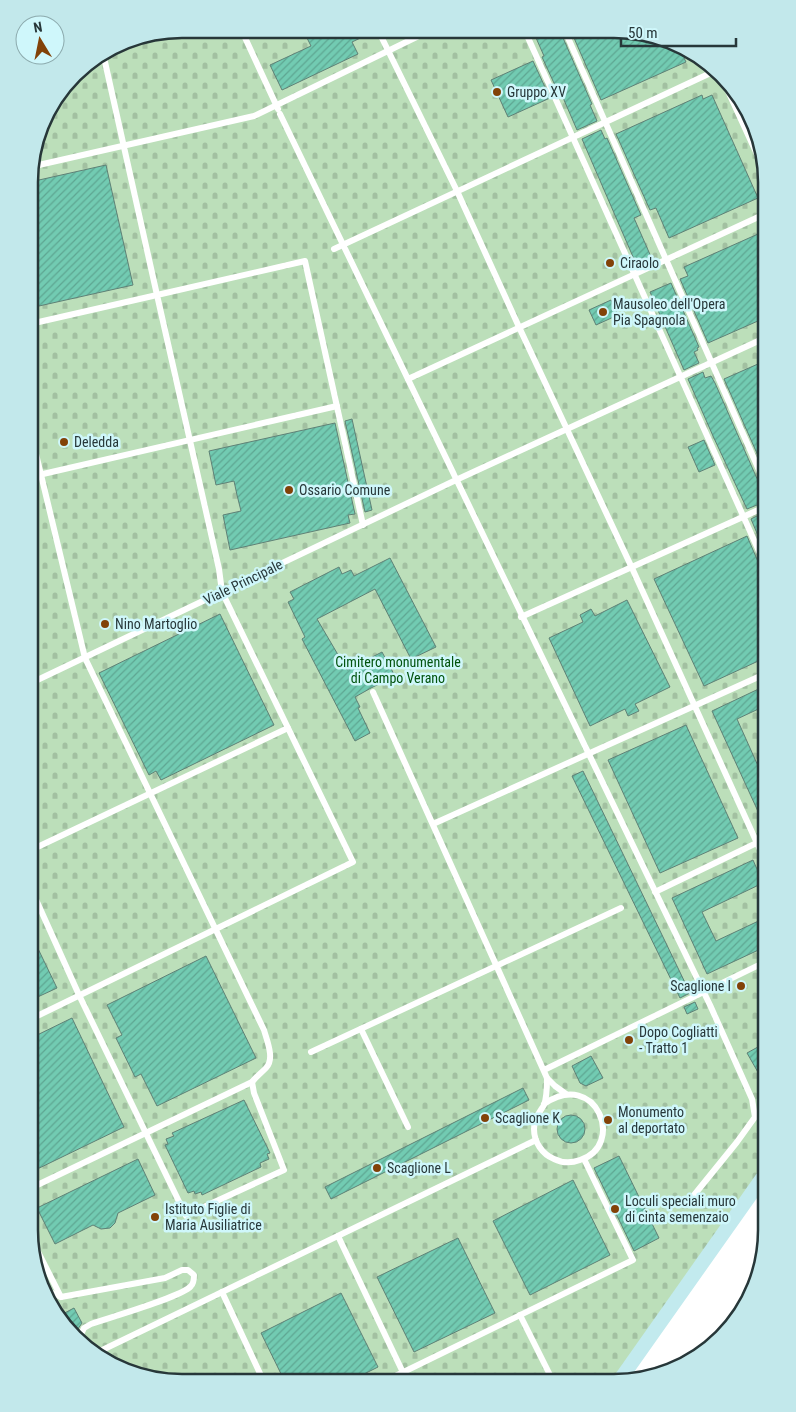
<svg xmlns="http://www.w3.org/2000/svg" width="796" height="1412" viewBox="0 0 796 1412" font-family="'Roboto Condensed',sans-serif">
<defs>
<pattern id="cemetery-stones" width="16" height="16" patternUnits="userSpaceOnUse" patternTransform="scale(1.25)"><rect width="16" height="16" fill="#bcdfba"/><path d="M2 7V4a2 2 0 0 1 4 0v3zM10 15v-3a2 2 0 0 1 4 0v3z" fill="#a2c0a1"/></pattern>
<pattern id="building-hatch" width="6" height="6" patternUnits="userSpaceOnUse" patternTransform="scale(1.25)"><rect width="6" height="6" fill="#72cbb2"/><path d="M-1 1l2-2M0 6l6-6M5 7l2-2" fill="none" stroke="#5ea692"/></pattern>
</defs>
<rect width="100%" height="100%" fill="#c2eaee"/>
<path fill="url(#cemetery-stones)" d="M182 29 644 32 715 67 759 132 767 182V1159L609 1383 161 1382 88 1351 60 1323 37 1280 29 1230 30 162 45 114 81 67 123 40Z"/>
<g fill="url(#building-hatch)" stroke="#5f8176">
<path d="M303 30H373V32L352 42 358 54 282 90 270 65 311 46Z"/>
<path d="M533 31H560L592 104 590 105 597 121 577 130 561 93 559 94 542 57 544 56Z"/>
<path d="M571 31H611L614 37 626 32H644L692 55 684 58 686 62 601 100Z"/>
<path d="M533 61 550 98 508 117 491 80Z"/>
<path d="M702 95 703 99 712 95 758 198 669 238 656 208 650 210 616 134Z"/>
<path d="M601 130 605 139 607 138 641 215 634 218 652 259 637 266 582 139Z"/>
<path d="M106 165 133 285 30 308V182Z"/>
<path d="M767 230V317L708 343 680 279 688 276 684 267Z"/>
<path d="M671 283 699 347 697 348 698 350 694 352 699 363 684 370 650 292Z"/>
<path d="M611 300 618 315 596 325 589 310Z"/>
<path d="M767 360V476L724 379Z"/>
<path d="M703 372 705 378 711 376 715 383 762 490 767 493V501L747 509 713 436 688 379Z"/>
<path d="M352 419 372 510 365 512 345 421Z"/>
<path d="M335 423 355 514 348 515 350 523 230 550 223 515 241 511 237 495 234 481 216 485 209 451Z"/>
<path d="M704 440 715 465 699 472 688 447Z"/>
<path d="M767 511V557L751 519Z"/>
<path d="M747 536 762 571 767 574V657L704 686 654 579Z"/>
<path d="M390 558 436 647 411 659 375 589 317 619 347 670 382 652 395 676 371 688 355 697 360 707 358 708 370 733 355 741 302 639 305 637 288 602 294 599 290 592 339 567 342 574 351 570 354 576Z"/>
<path d="M627 600 670 687 635 704 639 711 628 716 625 709 590 726 549 638 583 622 580 615 591 609 595 616Z"/>
<path d="M220 614 274 725 161 780 156 771 149 775 99 673Z"/>
<path d="M767 685V705L737 719 767 786V831L712 711Z"/>
<path d="M686 725 738 838 660 873 608 760Z"/>
<path d="M583 771 690 993 680 998 572 776Z"/>
<path d="M753 860 763 883 702 912 716 941 767 917V946L707 974 672 898Z"/>
<path d="M29 930 57 988 29 1001Z"/>
<path d="M206 956 256 1058 157 1106 141 1074 135 1077 116 1038 122 1035 107 1005Z"/>
<path d="M695 1002 698 1009 687 1014 684 1007Z"/>
<path d="M72 1018 124 1127 29 1173V1039Z"/>
<path d="M767 1042V1088L747 1053Z"/>
<path d="M591 1056 603 1078 586 1086 580 1083 572 1066Z"/>
<path d="M523 1088 529 1100 331 1199 325 1187Z"/>
<path d="M244 1100 270 1153 267 1154 269 1159 260 1163 261 1167 202 1195 201 1192 195 1194 194 1191 188 1193 165 1145 168 1144 166 1139 174 1136 172 1133Z"/>
<circle cx="571" cy="1129" r="14"/>
<path d="M619 1156 659 1238 634 1251 594 1168Z"/>
<path d="M138 1159 155 1195 118 1213 115 1223 110 1228 101 1229 93 1225 55 1244 37 1208Z"/>
<path d="M573 1180 610 1255 530 1295 493 1221Z"/>
<path d="M458 1238 495 1313 414 1352 377 1277Z"/>
<path d="M341 1293 378 1367 348 1382H285L261 1333Z"/>
<path d="M74 1308 82 1323 73 1336 60 1323 57 1317Z"/>
</g>
<g fill="none" stroke-linecap="round" stroke-linejoin="round">
<g stroke="#fff" stroke-width="6">
<path d="M241 29 278 109"/>
<path d="M378 30 457 191 519 327 632 568 767 865"/>
<path d="M525 31 767 569"/>
<path d="M565 31 767 488"/>
<path d="M722 78 766 174"/>
<path d="M280 114 710 1005 752 1099 755 1117 737 1142 686 1205"/>
<path d="M30 167 254 116 431 30"/>
<path d="M334 249 717 70"/>
<path d="M30 324 157 295 103 53"/>
<path d="M408 379 767 213"/>
<path d="M30 477 337 406"/>
<path d="M521 617 767 506"/>
<path d="M29 684 456 480 767 337"/>
<path d="M373 692 547 1078C547 1087 547 1097 544 1105 539 1113 534 1119 534 1129 534 1142 542 1154 554 1159 562 1163 572 1163 580 1160 626 1146 597 1068 544 1104"/>
<path d="M433 824 767 673"/>
<path d="M29 851 288 728"/>
<path d="M29 884 79 995 186 1216"/>
<path d="M655 892 767 838"/>
<path d="M29 1020 353 862 222 592 219 569 157 295 305 261 363 525"/>
<path d="M361 1029 408 1127"/>
<path d="M311 1052 621 908"/>
<path d="M544 1070 767 961"/>
<path d="M547 1078 555 1086 566 1094"/>
<path d="M29 1189 252 1082C257 1076 261 1073 266 1068 275 1059 267 1041 264 1030L85 658 30 429"/>
<path d="M195 1211 284 1170 254 1093 252 1082"/>
<path d="M29 1234 61 1297"/>
<path d="M338 1236 408 1383"/>
<path d="M41 1288 61 1297 165 1278 182 1270H188L194 1275C194 1279 194 1283 191 1286 182 1297 108 1318 91 1324L84 1328 78 1341"/>
<path d="M222 1292 264 1382"/>
<path d="M520 1315 554 1383"/>
<path d="M94 1354 536 1140"/>
<path d="M381 1383 633 1260 584 1159"/>
</g>
<g stroke="#fff" stroke-width="21">
<path d="M703 1354 760 1277"/>
<path d="M671 1371 767 1236"/>
<path d="M642 1379 767 1202"/>
</g>
</g>
<g fill="#824208" stroke="#cff7fb" stroke-width="2">
<circle cx="497" cy="92" r="5"/>
<circle cx="610" cy="263" r="5"/>
<circle cx="603" cy="312" r="5"/>
<circle cx="64" cy="442" r="5"/>
<circle cx="289" cy="490" r="5"/>
<circle cx="105" cy="624" r="5"/>
<circle cx="741" cy="986" r="5"/>
<circle cx="629" cy="1040" r="5"/>
<circle cx="485" cy="1118" r="5"/>
<circle cx="608" cy="1120" r="5"/>
<circle cx="377" cy="1168" r="5"/>
<circle cx="615" cy="1209" r="5"/>
<circle cx="155" cy="1217" r="5"/>
</g>
<g text-anchor="middle" stroke-width="5" stroke-linejoin="round" paint-order="stroke">
<g font-size="14" fill="#273739" stroke="#cff7fb" text-anchor="start">
<text x="507" y="97">Gruppo XV</text>
<text x="620" y="268">Ciraolo</text>
<text x="613" y="309">Mausoleo dell'Opera<tspan x="613" dy="16">Pia Spagnola</tspan></text>
<text x="74" y="447">Deledda</text>
<text x="299" y="495">Ossario Comune</text>
<text x="115" y="629">Nino Martoglio</text>
<text x="731" y="991" text-anchor="end">Scaglione I</text>
<text x="639" y="1037">Dopo Cogliatti<tspan x="639" dy="16">- Tratto 1</tspan></text>
<text x="618" y="1117">Monumento<tspan x="618" dy="16">al deportato</tspan></text>
<text x="495" y="1123">Scaglione K</text>
<text x="387" y="1173">Scaglione L</text>
<text x="625" y="1206">Loculi speciali muro<tspan x="625" dy="16">di cinta semenzaio</tspan></text>
<text x="165" y="1214">Istituto Figlie di<tspan x="165" dy="16">Maria Ausiliatrice</tspan></text>
</g>
<g font-size="14" fill="#273739" stroke="#cff7fb">
<text transform="translate(243 582) rotate(-26)" y="5">Viale Principale</text>
</g>
<g font-size="14" fill="#02530d" stroke="#cff7fb">
<text x="398" y="667">Cimitero monumentale<tspan x="398" dy="16">di Campo Verano</tspan></text>
</g>
</g>
<path d="M0 0H796V1412H0ZM182 38H614A144 144 0 0 1 758 182V1230A144 144 0 0 1 614 1374H182A144 144 0 0 1 38 1230V182A144 144 0 0 1 182 38Z" fill="#c2e8eb" fill-rule="evenodd"/>
<path fill="none" stroke="#273739" stroke-width="2.5" d="M182 38H614A144 144 0 0 1 758 182V1230A144 144 0 0 1 614 1374H182A144 144 0 0 1 38 1230V182A144 144 0 0 1 182 38Z"/>
<g transform="translate(40 40) rotate(350)"><circle r="24" fill="#cff7fb" stroke="#8caaad"/>
<path d="M0-4L9 19L0 12L-9 19Z" fill="#824208"/>
<text y="-8" font-size="14" font-weight="bold" text-anchor="middle" fill="#273739">N</text>
</g>
<path d="M621 38v8h115v-8" fill="none" stroke="#273739" stroke-width="2.5"/>
<text x="628" y="38" font-size="15" fill="#273739" stroke="#cff7fb" stroke-width="4" paint-order="stroke">50 m</text>
</svg>
